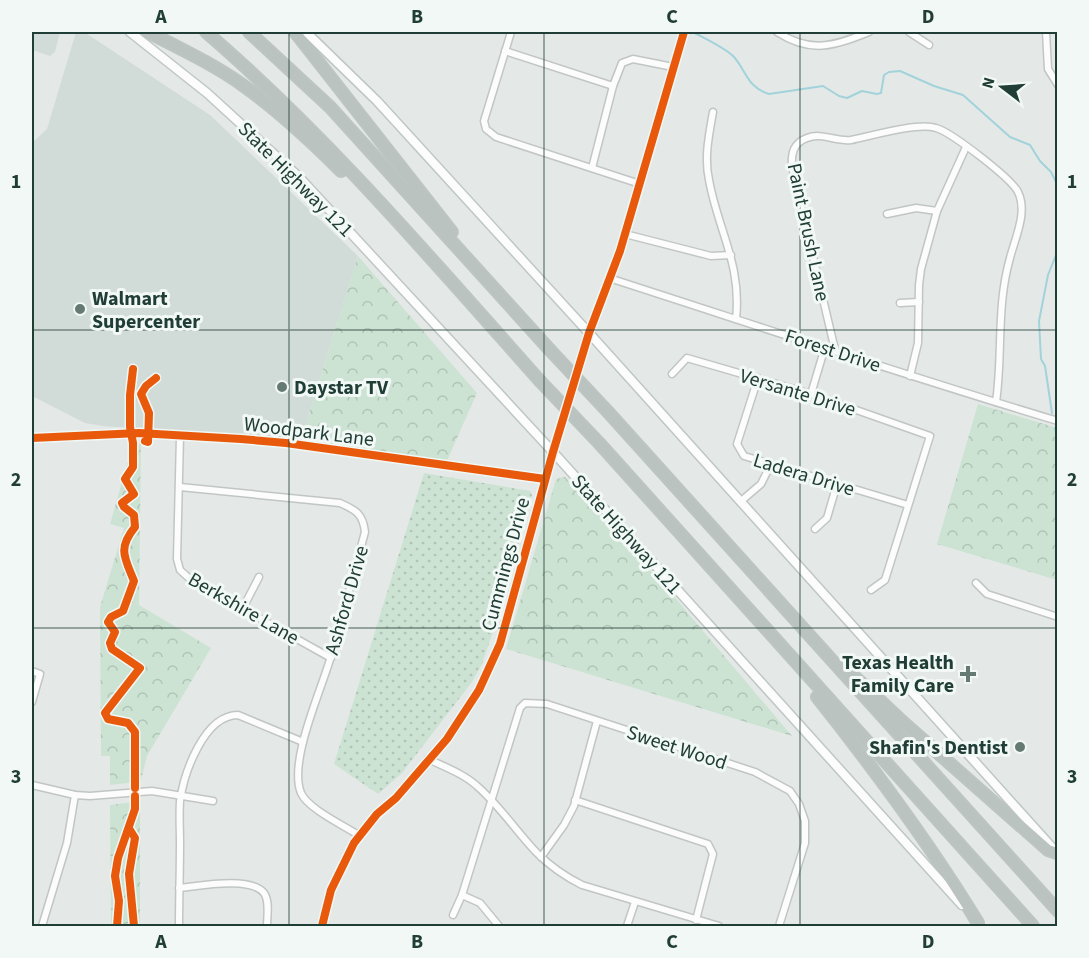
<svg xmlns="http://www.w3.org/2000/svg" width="1089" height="958" viewBox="0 0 1089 958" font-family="'Source Sans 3',sans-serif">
<defs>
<pattern id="grass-dots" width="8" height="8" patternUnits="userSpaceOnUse" patternTransform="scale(1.5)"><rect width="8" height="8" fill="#cce3d3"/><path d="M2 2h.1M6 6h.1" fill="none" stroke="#afc4b6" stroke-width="1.8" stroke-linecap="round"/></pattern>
<pattern id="forest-crowns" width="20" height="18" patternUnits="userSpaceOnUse" patternTransform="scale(1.5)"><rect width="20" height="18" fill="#cce3d3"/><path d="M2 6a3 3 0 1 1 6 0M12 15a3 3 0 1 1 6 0" fill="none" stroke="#afc4b6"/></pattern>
</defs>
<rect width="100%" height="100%" fill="#e4e9e7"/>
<g fill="#d1dbd7">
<path d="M32 32H60L55 52 50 56 32 50Z"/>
<path d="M76 32H84L210 115 358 256 301 439 103 426 85 423 32 396V143L47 129Z"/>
</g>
<path fill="url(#grass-dots)" d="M424 473 530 491 532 495 500 611 482 664 472 682 402 773 378 794 334 764Z"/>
<g fill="url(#forest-crowns)">
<path d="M358 256 477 393 446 463 301 439Z"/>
<path d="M978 404 1057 428V580L937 544Z"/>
<path d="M133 444H141L139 605 211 648 147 756 140 784 128 783 110 785V756H101L100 607 124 528 110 524Z"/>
<path d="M565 477 671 593 792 736 506 649 556 479Z"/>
<path d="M140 801V926H111L110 805Z"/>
</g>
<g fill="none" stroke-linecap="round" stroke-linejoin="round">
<g stroke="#a2d3da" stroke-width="2">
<path d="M693 32C704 38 726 48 734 57 747 72 747 87 769 94L823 86 839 96 847 98 862 91 877 94 881 93 884 75 889 72 900 71 934 86 963 95 1010 137 1030 145 1040 161 1051 172 1058 186"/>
<path d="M1052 413 1045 366 1041 359 1039 321 1048 275 1058 250"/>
<path d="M1055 428 1057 437"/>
</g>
<g stroke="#c1c6c4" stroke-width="9">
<g id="minor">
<path d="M511 32 484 121 486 129 496 137 640 184"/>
<path d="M777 32C811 54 834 46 869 32"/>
<path d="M909 32 929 45"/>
<path d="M1046 32 1048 69 1058 85"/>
<path d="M505 51 613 86"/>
<path d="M713 112C709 135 704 157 709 180 718 230 742 265 736 319"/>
<path d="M592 168 613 86 622 63 633 59 673 67"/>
<path d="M887 214 916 208 937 211"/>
<path d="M625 234 711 256 731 255"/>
<path d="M609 278C758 326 907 376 1058 421"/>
<path d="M900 303 919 302"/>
<path d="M835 350 792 167C791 154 793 143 807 138 822 132 836 142 851 140 871 136 918 122 936 128 951 132 1011 178 1018 192 1028 212 1015 238 1010 258 996 307 1003 354 996 402"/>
<path d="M672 374 687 358 811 394 930 436 885 580 871 590"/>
<path d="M910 376 918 343 919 285 921 269 937 211 966 147"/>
<path d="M758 378 737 444 744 456 908 505"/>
<path d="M811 394 825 347"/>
<path d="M180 436 177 559 180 570 191 580 331 658"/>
<path d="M180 487 340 503C356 510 363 514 365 532 354 573 343 615 331 656 322 689 288 761 301 793 308 809 345 826 360 836"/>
<path d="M740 502 761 484 771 464"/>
<path d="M815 529 827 518 837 484"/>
<path d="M976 583 987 594 1058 617"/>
<path d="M243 608 259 577"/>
<path d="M32 671 40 674 32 702"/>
<path d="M428 759C445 767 464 774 477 786 500 806 516 831 537 853 550 866 566 877 582 885L719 926"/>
<path d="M32 785 75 795 90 796 152 791 213 801"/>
<path d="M575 800 708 844 713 854 696 920"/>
<path d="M541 857 564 825 574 806 597 721"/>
<path d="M179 888C199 886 251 876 264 893 270 901 267 917 267 926"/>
<path d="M462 895 480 903 499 926"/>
<path d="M453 915 462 895 520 708 525 703 547 704 755 772 790 791 799 804 805 821V843L779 926"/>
<path d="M42 926 67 843 75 795"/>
<path d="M179 926C179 899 180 871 180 843 180 829 179 815 180 801 184 773 204 715 238 715L303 742"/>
<path d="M627 926 635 902"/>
</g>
</g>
<g stroke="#c1c6c4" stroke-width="10">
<g id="tertiary">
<path d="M32 438 139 433 241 439 286 443 545 479"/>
<path d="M322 926 331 890 354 843 377 814 396 798 447 739 479 690 500 644 553 452 589 333 620 251 684 32"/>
</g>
</g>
<g stroke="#bfc7c4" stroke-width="11">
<g id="secondary">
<path d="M130 32 207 93 299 177 553 452 962 905"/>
<path d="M306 32 377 101 589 333 1057 853"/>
</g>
</g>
<g stroke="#bcc5c2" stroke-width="14">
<g id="motorway">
<path d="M148 32C181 49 215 65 244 86 280 112 311 141 341 171"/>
<path d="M206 32C328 137 433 261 540 381"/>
<path d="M249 32 330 107 549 349"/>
<path d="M295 32 452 232"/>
<path d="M609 413 1058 911"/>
<path d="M600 444 1033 926"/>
<path d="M853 675 904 723 1048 850 1057 853"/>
<path d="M817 697C875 770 930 844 978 923"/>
</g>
</g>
<use href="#minor" stroke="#fbfcfb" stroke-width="6"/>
<use href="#tertiary" stroke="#fbfcfb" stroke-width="7"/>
<use href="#secondary" stroke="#fbfcfb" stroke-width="8"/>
<use href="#motorway" stroke="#bac3c0" stroke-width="10"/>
<g stroke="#bcc5c2" stroke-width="14" stroke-linecap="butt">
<g id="motorway-bridge">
<path d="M549 349 609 413"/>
<path d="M540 381 600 444"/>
</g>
</g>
<use href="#motorway-bridge" stroke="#bac3c0" stroke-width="10"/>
<g stroke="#f1f8f5" stroke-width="11">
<g id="cycleway">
<path d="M133 369 130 395V427L133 443V467L125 479 134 494 122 503 124 507 134 515 135 527C117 549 125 558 134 581L123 611 111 617 108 622 115 632 110 643 112 649 140 668 105 713 108 719 128 723 135 732V788"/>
<path d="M32 438 139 433 241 439 286 443 545 479"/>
<path d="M145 441 148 442 149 413 141 394 146 386 156 378"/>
<path d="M130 830 135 838 129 874 134 926"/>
<path d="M117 926 119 901 115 876 118 858 135 809V796"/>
<path d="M322 926 331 890 354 843 377 814 396 798 447 739 479 690 500 644 553 452 589 333 620 251 684 32"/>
</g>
</g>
<use href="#cycleway" stroke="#e8590c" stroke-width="8"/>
</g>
<path fill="none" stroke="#203e35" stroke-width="1.5" stroke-opacity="0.55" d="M289 32V926M544 32V926M800 32V926M32 330H1058M32 628H1058"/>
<g fill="#657a73" stroke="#f1f8f5" stroke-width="2">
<circle cx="80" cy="309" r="6"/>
<circle cx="282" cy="387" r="6"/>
<path d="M965 665h6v6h6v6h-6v6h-6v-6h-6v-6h6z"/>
<circle cx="1020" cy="747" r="6"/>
</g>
<g text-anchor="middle" stroke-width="6" stroke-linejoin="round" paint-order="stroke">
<g font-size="20" fill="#203e35" stroke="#f1f8f5">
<text transform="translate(296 179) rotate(45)" y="7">State Highway 121</text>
<text transform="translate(809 232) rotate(78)" y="7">Paint Brush Lane</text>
<text transform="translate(833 350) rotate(18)" y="7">Forest Drive</text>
<text transform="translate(798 392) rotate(17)" y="7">Versante Drive</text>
<text transform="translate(309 431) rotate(7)" y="7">Woodpark Lane</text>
<text transform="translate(804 474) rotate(17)" y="7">Ladera Drive</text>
<text transform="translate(627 534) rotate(48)" y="7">State Highway 121</text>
<text transform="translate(505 564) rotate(-75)" y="7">Cummings Drive</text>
<text transform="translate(346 600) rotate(-74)" y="7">Ashford Drive</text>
<text transform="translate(244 608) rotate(30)" y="7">Berkshire Lane</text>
<text transform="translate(677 747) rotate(18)" y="7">Sweet Wood</text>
</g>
<g font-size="20" font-weight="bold" fill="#203e35" stroke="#f1f8f5" text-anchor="start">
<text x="92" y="305">Walmart<tspan x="92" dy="23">Supercenter</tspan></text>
<text x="294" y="394">Daystar TV</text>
<text x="954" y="669" text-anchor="end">Texas Health<tspan x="954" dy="23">Family Care</tspan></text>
<text x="1008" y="754" text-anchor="end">Shafin's Dentist</text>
</g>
</g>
<rect width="1089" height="958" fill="none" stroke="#f1f8f5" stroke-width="66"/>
<g transform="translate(1002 87) rotate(287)" stroke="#f1f8f5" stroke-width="4.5" paint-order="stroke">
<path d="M0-4.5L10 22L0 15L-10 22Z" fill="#203e35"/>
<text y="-9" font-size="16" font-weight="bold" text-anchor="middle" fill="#203e35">N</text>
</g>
<rect x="33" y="33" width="1023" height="892" fill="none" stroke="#203e35" stroke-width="2"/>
<g font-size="20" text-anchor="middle" font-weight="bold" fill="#203e35">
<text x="161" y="23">A</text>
<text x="417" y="23">B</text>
<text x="672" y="23">C</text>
<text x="928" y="23">D</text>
<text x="16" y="188">1</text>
<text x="1072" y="188">1</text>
<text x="16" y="486">2</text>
<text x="1072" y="486">2</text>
<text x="16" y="783">3</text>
<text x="1072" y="783">3</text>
<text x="161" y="948">A</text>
<text x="417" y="948">B</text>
<text x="672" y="948">C</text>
<text x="928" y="948">D</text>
</g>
</svg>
